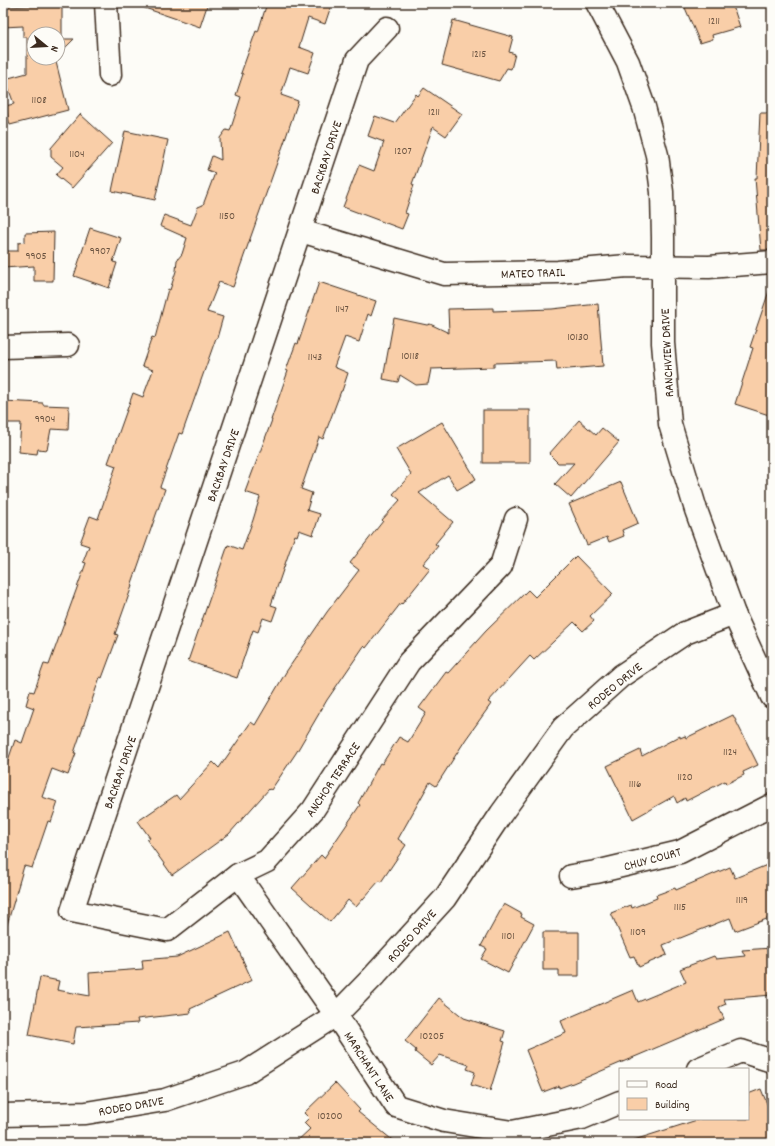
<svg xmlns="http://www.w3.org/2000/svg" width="775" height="1146" viewBox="0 0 775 1146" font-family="Dekko,sans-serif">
<rect width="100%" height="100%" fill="#fdfcf7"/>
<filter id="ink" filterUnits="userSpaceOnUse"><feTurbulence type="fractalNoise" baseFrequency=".025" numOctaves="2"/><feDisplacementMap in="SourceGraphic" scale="8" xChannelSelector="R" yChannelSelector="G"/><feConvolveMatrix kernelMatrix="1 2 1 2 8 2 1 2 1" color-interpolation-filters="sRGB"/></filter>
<g filter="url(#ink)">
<g fill="#f9cea8" stroke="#3b2a1e">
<path d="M136 3H208L200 27 136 5Z"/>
<path d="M267 3H332L325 24 308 18 299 47 315 53 308 73 290 67 281 95 298 101 284 143 233 287 219 282 207 312 223 317 217 338H216L182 434 179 433 160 487 165 489 131 586H132L115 634 118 635 102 678 100 677 74 753H76L68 775 52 769 42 797 58 802 51 822 48 821 32 868 24 866 7 925H3V775L15 740 22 743 34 708 26 705 30 691 34 692 44 664 49 665 86 563 83 562 89 546 80 543 90 516 98 519 116 466 108 463 133 393 143 397 153 370 142 366 152 337 155 338 168 289 170 290 176 271 177 260 182 254 187 238 160 226 164 215 191 225 198 207 203 205 215 173 207 170 212 156 221 160 220 138 226 130 230 131 241 97 236 95 243 74 241 73 256 31 258 32Z"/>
<path d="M683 3H732L740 27 712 35 713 39 700 43Z"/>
<path d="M62 5V39H74L58 55V34H34V58H55L68 110 10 125 5 106 14 104 5 79 27 73V37H23V26L3 27V7Z"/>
<path d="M453 20 513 37 509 52 515 54 511 69 507 68 499 81 442 65Z"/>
<path d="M424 88 462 114 446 136 433 127 412 184 414 185 405 213 408 214 402 229 343 207 359 165 374 171 384 142 368 136 375 116 395 123 416 94 418 96Z"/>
<path d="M760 113H772V250H761L755 178H757Z"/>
<path d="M80 114 112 143 72 188 56 175 63 167 51 157V148Z"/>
<path d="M125 131 168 140 155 200 112 191Z"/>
<path d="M90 228 121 238 113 262 117 263 109 288 74 276Z"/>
<path d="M54 232 53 281H34V266L3 268V251H18V243L25 242V233Z"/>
<path d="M319 282 376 301 371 316 368 314 359 342 345 337 334 367 348 373 342 391H341L323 439 319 437 301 489 312 493 307 510 320 514 313 535 299 530 297 536 295 535 271 605 277 607 272 621 263 618 258 632 253 630 237 678 188 661 228 545 242 550 253 520 260 497 245 492 272 420H271L288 371 286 370 296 343 298 344Z"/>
<path d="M769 291H772V416L735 404 753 348 750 347Z"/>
<path d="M598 304 603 366 557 370 556 361 494 363V367L431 369 428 384 416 385 400 375 398 382 383 379 394 318 427 325 430 324 449 333 448 309 493 308V311L552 309Z"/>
<path d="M3 401 43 403V405L69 406 68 430 51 429 47 450 38 449 37 454 19 452 21 423H3Z"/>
<rect x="483" y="410" width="47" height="53"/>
<path d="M579 420 596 435 602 428 619 442 571 498 555 484 574 463H558L549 454Z"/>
<path d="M442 422 476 479 457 490 448 475 419 493 453 522 435 544 438 546 423 564 430 569 402 604 401 603 366 648 364 646 327 700 296 753 271 790 269 789 229 834 172 875 147 840 150 838 138 821 176 795 179 799 213 762 219 768 251 722 255 725 286 672 327 612 359 570 350 563 383 521 382 520 400 500 393 494 411 474 396 449Z"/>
<path d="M621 482 638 523 622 530 624 536 609 542 607 537 587 545 569 504Z"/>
<path d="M576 556 613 594 590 616 594 621 583 631 574 622 534 660 530 656 488 702 491 704 466 739 436 786 430 782 398 839 406 845 381 882 379 881 356 907 348 900 330 922 292 888 321 855 324 858 360 805 358 803 380 763 382 764 399 737 408 742 426 713 419 708 446 672 448 673 486 631 528 590 535 597Z"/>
<path d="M733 715 758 765 743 772 744 775 726 784 725 781 686 801 685 798 677 803 674 796 633 819 607 766 640 750 642 756 680 736V738L685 736 686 738Z"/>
<path d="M772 863V917L735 931 730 918 663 945 667 955 639 967 634 956 630 957 611 913 631 905 632 908 657 898 656 895 675 888 676 890 730 867 735 878Z"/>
<path d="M504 904 522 914 521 917 534 924 508 973 481 959 487 949 481 946Z"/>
<path d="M230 932 252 980 190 1009 191 1013 137 1019 138 1023 76 1027 73 1044 29 1035 40 977 59 981 57 990 90 996 89 973 143 969 142 960 177 957Z"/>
<path d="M543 932H579V976H559V970H543Z"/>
<path d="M772 948V995L724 999 726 1004 719 1007 724 1019 573 1083 559 1088V1086L543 1092 526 1050 566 1033 561 1021 633 990 638 1002 686 982 680 969 714 956 716 959 745 956 742 950Z"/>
<path d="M439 998 464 1018 505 1031 502 1041 505 1042 490 1091 471 1085 475 1072 467 1069 469 1065 440 1055 431 1065 415 1052 416 1050 405 1041Z"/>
<path d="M335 1083 360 1110 358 1112 396 1143H295L310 1129 304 1123 309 1118 304 1113Z"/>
<path d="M761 1089 772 1116V1139L762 1143H635L634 1140 700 1119H748V1094Z"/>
</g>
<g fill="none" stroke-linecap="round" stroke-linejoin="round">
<g stroke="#3b2a1e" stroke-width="25">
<g id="minor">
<path d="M106 3 110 75"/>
<path d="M387 28 357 60 72 911 167 930 238 875 267 861 313 810 409 662 501 566 516 519"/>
<path d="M301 231 444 274 558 272 627 266 709 267 772 262"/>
<path d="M3 347 68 345"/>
<path d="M238 875 336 1015 396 1106 444 1121 512 1132 582 1118 620 1102"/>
<path d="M571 876 596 872 680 852 772 805"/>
<path d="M698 1069 741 1051 772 1061"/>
</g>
</g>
<g stroke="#3b2a1e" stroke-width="25">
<g id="tertiary">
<path d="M597 3 628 62 644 107 657 155 662 192 663 238V343L670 424 696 510 734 614 772 697"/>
<path d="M3 1115 86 1113 165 1100 245 1073 336 1015 373 977 445 898 501 814 563 728 621 676 685 633 734 614"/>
</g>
</g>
<use href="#minor" stroke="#fdfcf7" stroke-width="22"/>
<use href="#tertiary" stroke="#fdfcf7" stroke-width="22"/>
</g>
</g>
<g text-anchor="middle" stroke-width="3" stroke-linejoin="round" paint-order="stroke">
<g font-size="11" fill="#6a5340">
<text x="714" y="24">1211</text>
<text x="479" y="57">1215</text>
<text x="39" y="103">1108</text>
<text x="434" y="115">1211</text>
<text x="403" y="154">1207</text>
<text x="77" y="157">1104</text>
<text x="227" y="219">1150</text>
<text x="100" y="254">9907</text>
<text x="36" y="259">9905</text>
<text x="342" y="312">1147</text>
<text x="578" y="340">10130</text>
<text x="410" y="359">10118</text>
<text x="315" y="360">1143</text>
<text x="45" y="422">9904</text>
<text x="730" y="755">1124</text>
<text x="685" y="780">1120</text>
<text x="635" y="787">1116</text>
<text x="742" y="903">1119</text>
<text x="680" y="910">1115</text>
<text x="638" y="935">1109</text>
<text x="508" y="939">1101</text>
<text x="432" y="1039">10205</text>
<text x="330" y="1119">10200</text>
</g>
<g font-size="13" fill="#3b2a1e" stroke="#fdfcf7">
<text transform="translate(325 157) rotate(-72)" y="5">BACKBAY DRIVE</text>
<text transform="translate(533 272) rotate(-2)" y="5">MATEO TRAIL</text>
<text transform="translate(666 353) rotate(-93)" y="5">RANCHVIEW DRIVE</text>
<text transform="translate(222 465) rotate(-71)" y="5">BACKBAY DRIVE</text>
<text transform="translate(614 685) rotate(-39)" y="5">RODEO DRIVE</text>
<text transform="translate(119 772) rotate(-71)" y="5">BACKBAY DRIVE</text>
<text transform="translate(332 779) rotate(-56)" y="5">ANCHOR TERRACE</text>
<text transform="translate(652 858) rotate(-15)" y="5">CHUY COURT</text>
<text transform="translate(411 935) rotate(-48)" y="5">RODEO DRIVE</text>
<text transform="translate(370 1066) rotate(57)" y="5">MARCHANT LANE</text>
<text transform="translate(131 1105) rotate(-10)" y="5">RODEO DRIVE</text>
</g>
</g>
<rect width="775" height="1146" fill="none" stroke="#fdfcf7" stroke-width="16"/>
<rect x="8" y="8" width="759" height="1130" fill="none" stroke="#3b2a1e" stroke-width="1.5" filter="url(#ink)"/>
<rect x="619" y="1068" width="130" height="52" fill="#fdfcf7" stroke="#afa8a0"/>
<rect x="627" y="1081" width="20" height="6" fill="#fdfcf7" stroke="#afa8a0"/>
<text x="655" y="1088" font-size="12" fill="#3b2a1e">Road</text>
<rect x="627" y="1098" width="20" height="12" fill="#f9cea8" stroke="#afa8a0"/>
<text x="655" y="1108" font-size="12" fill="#3b2a1e">Building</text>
<g transform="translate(46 46) rotate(108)"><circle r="19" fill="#fdfcf7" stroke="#afa8a0"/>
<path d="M0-3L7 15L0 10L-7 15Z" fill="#3b2a1e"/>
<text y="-6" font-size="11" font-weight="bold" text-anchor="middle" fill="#3b2a1e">N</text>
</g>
</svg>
